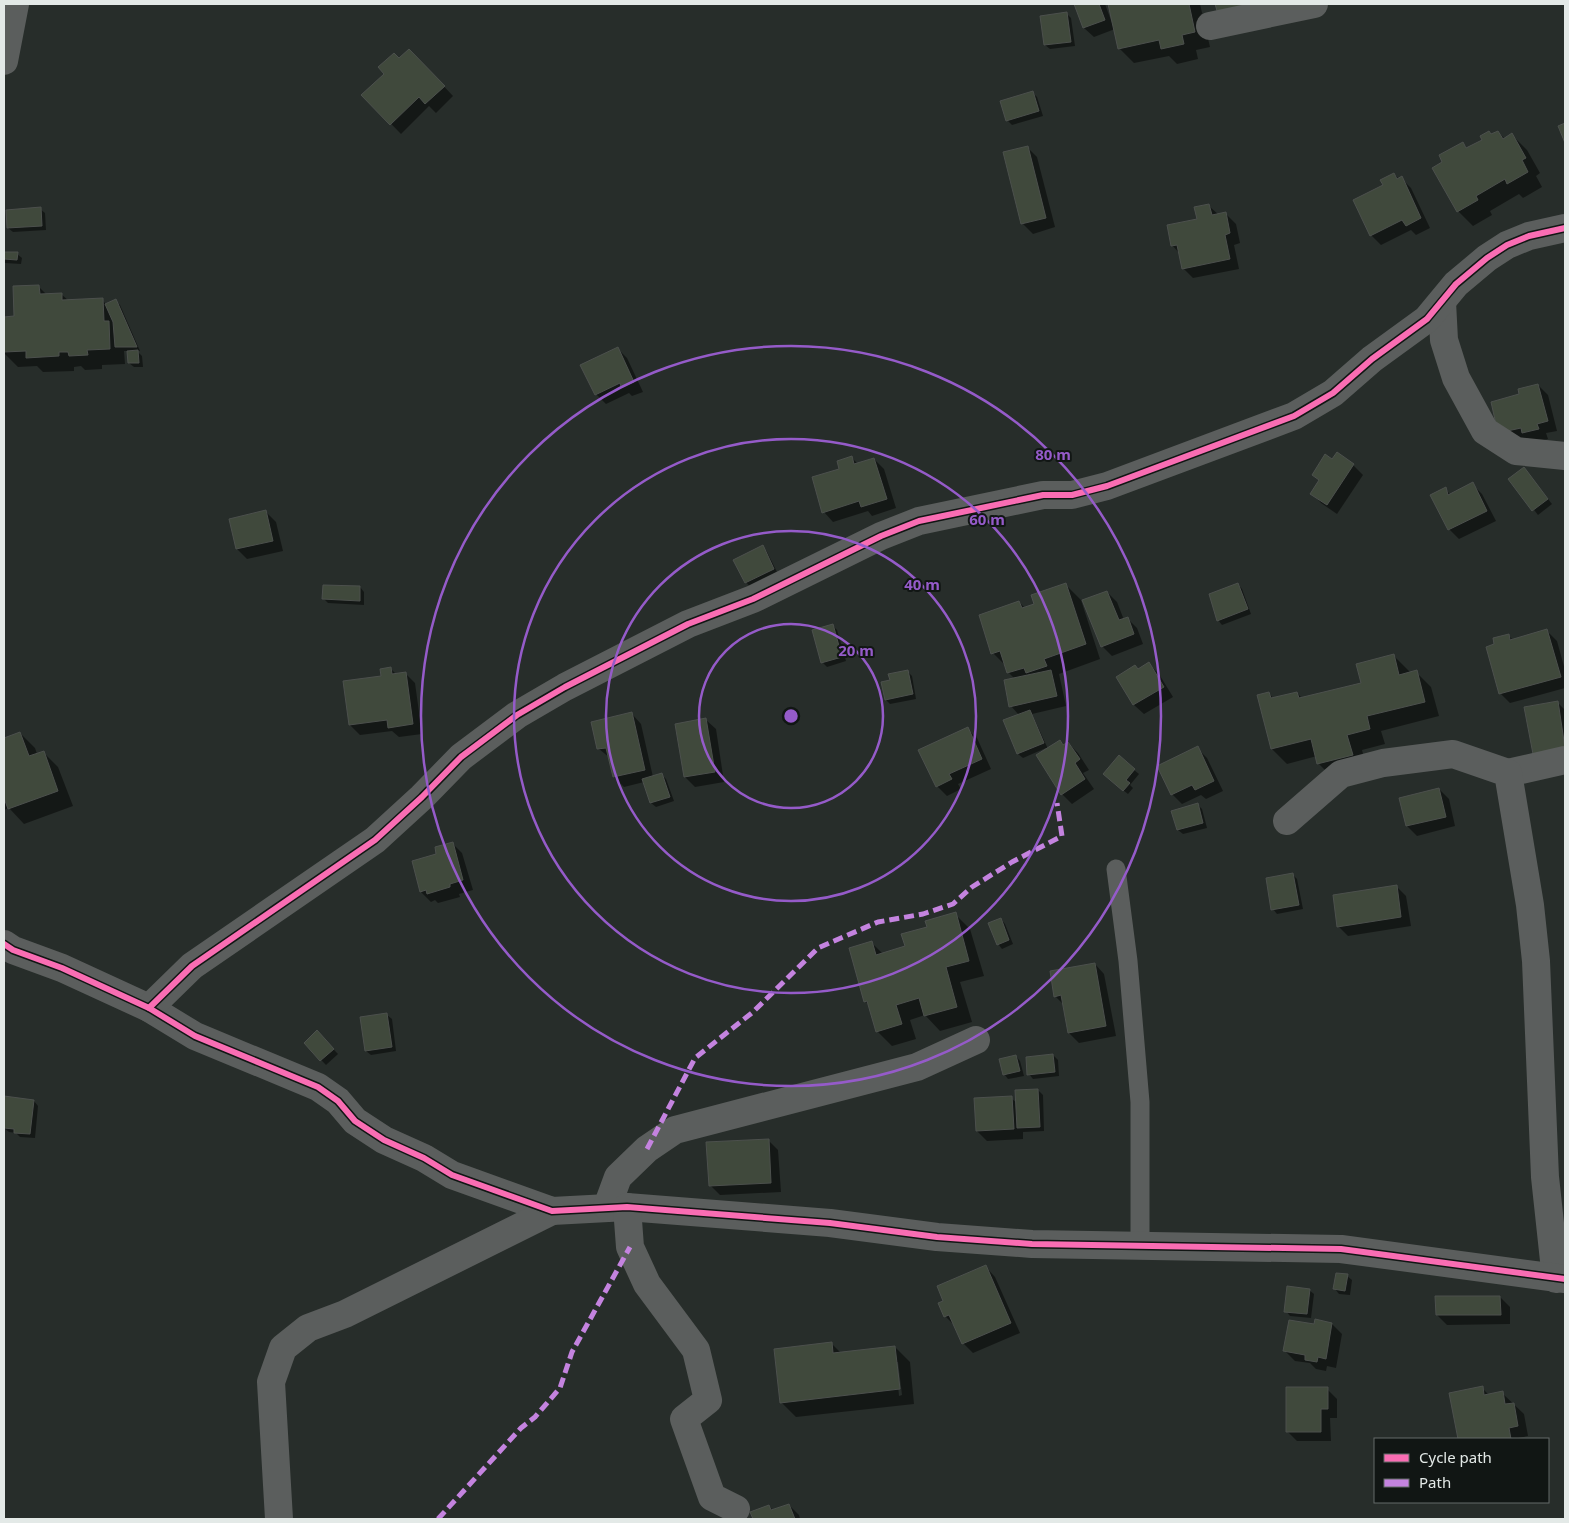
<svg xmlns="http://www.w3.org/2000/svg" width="1569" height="1523" viewBox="0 0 1569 1523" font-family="'Noto Sans',sans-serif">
<rect width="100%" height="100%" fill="#272d2a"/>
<g fill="#0007" fill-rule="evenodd">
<path d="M1075 4H1105L1112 23 1113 22 1109 4H1200L1210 47 1196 50 1198 59 1177 64 1169 56 1134 63 1119 48 1115 29 1094 37 1084 28Z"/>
<path d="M1066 13 1071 18 1075 46 1050 49 1045 45Z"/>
<path d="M399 60H419L453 96 436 113 429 106 401 134 363 95Z"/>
<path d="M1033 93 1037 97 1043 116 1012 125 1007 120Z"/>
<path d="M1498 132 1505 139 1512 135 1527 150 1540 173 1536 176 1542 187 1523 198 1519 194 1490 211 1492 215 1473 226 1458 211 1444 163 1462 143 1468 149Z"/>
<path d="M1027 147 1037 157 1055 227 1033 234 1023 224 1004 153Z"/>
<path d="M1394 174 1399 179 1401 178 1411 188 1430 228 1416 235 1411 230 1381 245 1371 235 1384 186Z"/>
<path d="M1209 206 1219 215 1226 214 1236 224 1240 243 1234 245 1239 269 1193 278 1183 268 1180 254 1172 245 1198 220Z"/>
<path d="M40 209 45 213 46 230 13 232 8 228Z"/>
<path d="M4 253 17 254 22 258 21 264 5 263Z"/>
<path d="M39 287 47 295 61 294 69 301 102 300 107 305 115 301 120 305 140 351H137L142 356 143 367H134L129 363 128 351H124L125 364 102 365V369L85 370 81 366 74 367V371L43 372 37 366 18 367 4 353V318H16Z"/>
<path d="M618 349 627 358 643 392 632 396 629 393 606 404 596 394Z"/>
<path d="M1538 385 1548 395 1557 431 1546 433 1548 439 1533 443 1528 438 1509 442 1500 433 1521 395Z"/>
<path d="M851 457 858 464 874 459 884 469 896 508 872 516 868 511 833 522 824 512 841 470Z"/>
<path d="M1333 460 1353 465 1363 475 1337 514 1321 503 1312 493Z"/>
<path d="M1524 469 1552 504 1538 515 1510 479Z"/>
<path d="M1472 484 1482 494 1496 521 1459 539 1449 529 1445 489 1451 495Z"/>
<path d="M266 512 276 522 283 551 247 559 237 549Z"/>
<path d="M763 547 767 552 778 574 750 587 746 582Z"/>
<path d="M1238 584 1242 589 1251 614 1222 625 1218 620Z"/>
<path d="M1066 585 1081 600 1100 659 1059 674 1066 706 1032 714 1048 749 1060 741 1064 746 1068 743 1078 753 1089 770 1083 773 1094 789 1072 804 1062 794 1046 748 1023 758 1018 754 1004 721 1019 715 1011 706 1015 679 1008 672 1007 667 993 653 1019 602 1025 608 1035 605Z"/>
<path d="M360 587 364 592V605L328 603 324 599Z"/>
<path d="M1107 592 1117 602 1124 620 1127 618 1137 628 1143 644 1112 656 1102 646Z"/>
<path d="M833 626 837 630 846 661 827 667 822 662Z"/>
<path d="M1547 631 1557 641 1565 670V688L1510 703 1500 693 1496 645 1508 635 1513 640Z"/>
<path d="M1394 656 1409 671 1410 673 1416 672 1431 687 1439 716 1381 731 1385 744 1362 750 1367 770 1333 778 1318 763 1317 756 1287 764 1272 749 1269 693 1274 699 1297 693 1303 699 1362 683Z"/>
<path d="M1149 664 1159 674 1173 697 1144 714 1134 705 1118 677 1138 670Z"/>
<path d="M391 669 397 675 405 673 415 683 422 734 399 737 392 731 360 735 350 725 382 677Z"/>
<path d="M907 671 912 676 916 699 890 704 886 700 891 681Z"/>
<path d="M1557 702 1565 710V760Z"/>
<path d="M632 714 641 724 653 777 661 774 666 779 674 801 656 807 651 803 644 782 624 787 614 777 610 758 599 749Z"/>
<path d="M706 720 716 729 724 782 695 787 685 777Z"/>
<path d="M967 729 977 738 991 769 958 784 961 789 947 796 937 786Z"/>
<path d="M20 733 35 748 37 754 43 752 58 767 73 806 24 824 9 808 4 810V739Z"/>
<path d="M1197 748 1207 758 1223 791 1206 799 1201 795 1182 804 1172 794 1159 766Z"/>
<path d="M1134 770 1139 774 1130 785 1133 788 1128 794 1109 779Z"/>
<path d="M1439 789 1449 799 1455 826 1417 836 1407 826Z"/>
<path d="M1198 805 1202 809 1207 828 1183 834 1178 830Z"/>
<path d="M452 843 462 853 473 890 459 894 460 897 438 903 435 900 431 902 421 892 413 862 438 855Z"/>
<path d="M1292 874 1297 879 1303 909 1277 914 1273 909Z"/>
<path d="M1396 886 1406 896 1411 926 1348 936 1338 926Z"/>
<path d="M955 914 970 929 984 976 960 982 972 1022 940 1031 925 1015 910 1020 916 1039 892 1046 877 1031 870 1006 866 1002 850 949 872 943 883 954 906 947 928 927Z"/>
<path d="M1001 919 1005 924 1013 944 1002 949 998 944Z"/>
<path d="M1095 964 1104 974 1116 1036 1079 1043 1069 1033 1065 1006 1055 996Z"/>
<path d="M387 1015 392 1019 396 1051 371 1055 366 1051Z"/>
<path d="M317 1032 338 1054 326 1065 305 1043Z"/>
<path d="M1053 1055 1058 1060 1059 1076 1033 1079 1029 1074Z"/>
<path d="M1016 1056 1020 1061 1024 1076 1008 1079 1004 1074Z"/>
<path d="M1038 1090 1043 1095 1044 1131 1023 1132V1139L987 1141 977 1131 1011 1098 1017 1103Z"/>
<path d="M4 1098 34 1101 38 1106 35 1138 20 1137 16 1133 9 1132 4 1128 6 1112 4 1110Z"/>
<path d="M768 1140 778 1150 781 1192 720 1195 710 1185Z"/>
<path d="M986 1267 995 1277 1020 1333 973 1353 963 1343 955 1326 945 1316V1302Z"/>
<path d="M1347 1276 1352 1280 1350 1295 1339 1294 1335 1289Z"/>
<path d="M1309 1290 1314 1294 1311 1318 1290 1316 1286 1311Z"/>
<path d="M1500 1297 1510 1307V1324L1447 1325 1437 1315Z"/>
<path d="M1332 1324 1342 1334 1336 1368 1327 1366 1326 1371 1316 1369 1310 1363 1295 1361 1285 1351 1315 1326Z"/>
<path d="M831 1343 841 1353 895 1347 910 1362 914 1404 796 1417 781 1402ZM896 1362H898L902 1395 899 1396Z"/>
<path d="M1482 1388 1489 1395 1502 1393 1524 1414 1528 1436 1518 1438 1519 1439H1459L1451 1394Z"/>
<path d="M1327 1389 1337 1399V1418H1330L1331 1441H1297L1287 1431Z"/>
<path d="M789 1505 799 1515 800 1519H754L752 1513 769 1506 774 1511Z"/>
</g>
<g fill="#40493c" stroke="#4c504d">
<path d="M1074 4H1099L1105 20 1083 28Z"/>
<path d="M1108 4H1189L1195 32 1182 35 1184 44 1161 49 1159 40 1118 49Z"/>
<path d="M1215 4H1259L1218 14Z"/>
<path d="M1067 12 1071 42 1044 45 1040 16Z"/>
<path d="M409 49 445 86 425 104 419 97 390 125 361 95 384 74 378 67 394 53 399 58Z"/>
<path d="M1033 91 1039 111 1006 121 1000 101Z"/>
<path d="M1565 123V143L1558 126Z"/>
<path d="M1489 131 1491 134 1498 131 1503 139 1512 133 1526 158 1522 160 1528 172 1507 184 1505 179 1476 196 1478 200 1457 212 1432 168 1442 162 1439 155 1463 142 1466 148 1482 140 1480 136Z"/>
<path d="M1028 146 1046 218 1021 224 1003 152Z"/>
<path d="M1394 173 1397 179 1402 176 1421 218 1406 226 1402 220 1370 236 1353 200 1383 185 1380 180Z"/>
<path d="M1209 204 1212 215 1226 212 1230 233 1225 235 1230 259 1182 269 1177 245 1171 246 1167 225 1197 219 1194 207Z"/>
<path d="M41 207 42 226 7 228 6 210Z"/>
<path d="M4 252H18L17 260 4 259Z"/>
<path d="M39 285 40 294 62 293V300L103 298 104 321H109L110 349 87 350 88 355 69 356 68 352H59V356L26 358V351L4 352V317L14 316 13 286Z"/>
<path d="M116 299 137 347H115L113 322 105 304Z"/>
<path d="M618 347 634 382 621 387 620 383 595 395 580 365Z"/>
<path d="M138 350 139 363H128L127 351Z"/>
<path d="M1538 384 1548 421 1537 424 1539 429 1522 433 1521 428 1498 433 1491 402 1519 394 1518 389Z"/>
<path d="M1337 452 1354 464 1327 505 1310 494 1319 480 1312 475 1325 454 1332 459Z"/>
<path d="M852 456 854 464 874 458 887 499 861 507 859 501 822 513 812 477 839 469 837 461Z"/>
<path d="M1524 467 1548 499 1532 511 1508 479Z"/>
<path d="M1473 482 1487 511 1448 530 1430 495 1446 487 1448 495Z"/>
<path d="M266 510 273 541 236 549 229 519Z"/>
<path d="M763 545 774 569 745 583 733 560Z"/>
<path d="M1066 583 1086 644 1044 659 1047 666 1026 673 1024 668 1007 673 1000 651 991 654 979 615 1019 601 1022 608 1034 604 1031 595Z"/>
<path d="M1238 583 1248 609 1217 621 1209 594Z"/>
<path d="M323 585 360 586V601L322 599Z"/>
<path d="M1107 591 1119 620 1128 617 1134 634 1101 647 1082 600Z"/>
<path d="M833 624 842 657 821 663 812 630Z"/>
<path d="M1547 629 1561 677 1499 694 1486 647 1494 644 1493 638 1509 634 1510 640Z"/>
<path d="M1394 654 1399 675 1417 670 1425 702 1367 716 1370 729 1347 735 1353 755 1317 764 1311 739 1271 749 1257 695 1269 692 1271 698 1297 692 1299 698 1361 683 1356 664Z"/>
<path d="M1149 662 1164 687 1133 705 1116 677 1135 665 1138 669Z"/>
<path d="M391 667 392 674 406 672 413 724 388 728 387 720 349 725 343 681 381 676 380 669Z"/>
<path d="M908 670 913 694 885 700 881 682 890 680 888 674Z"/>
<path d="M1051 670 1057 696 1009 707 1004 680Z"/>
<path d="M1558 701 1565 748 1533 754 1524 707Z"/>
<path d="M1030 710 1044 743 1017 754 1003 720Z"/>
<path d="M632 712 645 770 613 777 606 748 597 749 591 722Z"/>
<path d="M706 718 715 772 684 777 675 724Z"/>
<path d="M968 727 982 759 949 774 952 779 936 787 918 750Z"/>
<path d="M20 732 29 756 44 751 58 791 8 809 4 798V738Z"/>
<path d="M1060 740 1063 745 1068 742 1080 759 1075 763 1085 779 1061 795 1036 755Z"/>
<path d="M1198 746 1214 781 1195 790 1192 785 1171 795 1157 766Z"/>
<path d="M1119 755 1135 769 1126 780 1130 783 1123 791 1103 774Z"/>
<path d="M662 773 670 797 650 803 642 779Z"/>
<path d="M1439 788 1446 817 1406 826 1399 798Z"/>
<path d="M1198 803 1203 823 1177 830 1171 811Z"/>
<path d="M453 842 463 880 450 884V887L427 894 426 890 420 892 412 861 436 854 435 847Z"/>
<path d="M1293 873 1299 905 1271 910 1266 878Z"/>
<path d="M1397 885 1401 917 1337 927 1333 895Z"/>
<path d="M956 912 969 961 946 967 957 1007 924 1016 919 998 896 1005 902 1024 876 1032 867 1001 864 1002 849 948 872 941 876 955 905 946 901 934 927 927 925 921Z"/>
<path d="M1001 918 1009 940 997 945 988 923Z"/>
<path d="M1095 963 1106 1026 1068 1033 1061 995 1054 997 1050 971Z"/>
<path d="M387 1013 392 1047 365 1051 360 1017Z"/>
<path d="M317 1030 334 1049 320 1061 304 1043Z"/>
<path d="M1053 1054 1055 1072 1027 1075 1026 1057Z"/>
<path d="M1016 1055 1020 1071 1003 1075 999 1059Z"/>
<path d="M1038 1089 1040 1127 1017 1128 1015 1090Z"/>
<path d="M4 1096 34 1100 30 1134 14 1133V1129L4 1128Z"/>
<path d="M1012 1096 1014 1129 976 1131 974 1098Z"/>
<path d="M769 1139 771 1183 709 1186 706 1142Z"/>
<path d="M986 1265 1011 1323 962 1344 949 1315 944 1317 938 1303 943 1301 937 1286Z"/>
<path d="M1336 1273 1348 1274 1345 1291 1333 1289Z"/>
<path d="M1287 1286 1310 1289 1307 1314 1284 1312Z"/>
<path d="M1435 1296H1500L1501 1315H1436Z"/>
<path d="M1315 1319 1332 1323 1326 1359 1318 1357 1317 1362 1305 1360V1355L1283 1351 1289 1320 1314 1324Z"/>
<path d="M832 1342 833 1353 895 1346 900 1389 780 1403 774 1349Z"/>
<path d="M1483 1386 1484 1395 1503 1391 1505 1404 1514 1403 1518 1426 1509 1428 1511 1439H1458L1449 1393Z"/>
<path d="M1286 1387H1328V1409H1321V1432H1286Z"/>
<path d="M789 1504 795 1519H753L750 1512 769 1505 771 1510Z"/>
</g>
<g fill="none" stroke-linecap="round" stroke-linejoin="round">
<path stroke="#5b5e5d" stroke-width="19" d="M1116 869 1128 961 1140 1102V1246"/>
<g stroke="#5b5e5d" stroke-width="28">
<path d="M1210 26 1314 4"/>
<path d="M4 61 15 4"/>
<path d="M1442 302 1444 340 1456 378 1485 431 1516 451 1565 456"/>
<path d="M1508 773 1565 760"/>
<path d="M1287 821 1341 774 1383 763 1453 754 1508 773 1530 905 1536 961 1545 1177 1556 1279"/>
<path d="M4 944 13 950 62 968 149 1008 195 1036 318 1087 338 1101 355 1121 384 1140 424 1158 452 1175 552 1211 627 1207 830 1223 937 1237 1032 1244 1341 1249 1565 1279"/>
<path d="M149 1008 192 966 375 840 422 797 461 757 517 715 565 687 688 624 753 599 881 536 919 521 1043 495H1072L1107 486 1294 416 1333 393 1372 359 1427 319 1456 284 1487 258 1507 245 1529 236 1565 228"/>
<path d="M607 1207 618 1177 647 1149 675 1130 917 1067 976 1040"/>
<path d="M627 1207 630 1247 647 1284 696 1350 708 1400 684 1419 712 1497 736 1509"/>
<path d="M279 1519 271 1382 283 1348 308 1328 345 1314 552 1211"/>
</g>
<g stroke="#c483df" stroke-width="5" stroke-dasharray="10 5" stroke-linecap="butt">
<path d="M647 1149 695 1058 753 1012 818 948 878 922 923 914 953 904 972 887 1012 862 1062 836 1057 803"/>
<path d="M438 1519 521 1428 535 1417 560 1388 572 1352 630 1247"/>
</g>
<g stroke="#111614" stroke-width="9">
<g id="cycleway">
<path d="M4 944 13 950 62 968 149 1008 195 1036 318 1087 338 1101 355 1121 384 1140 424 1158 452 1175 552 1211 627 1207 830 1223 937 1237 1032 1244 1341 1249 1565 1279"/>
<path d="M149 1008 192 966 375 840 422 797 461 757 517 715 565 687 688 624 753 599 881 536 919 521 1043 495H1072L1107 486 1294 416 1333 393 1372 359 1427 319 1456 284 1487 258 1507 245 1529 236 1565 228"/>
</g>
</g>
<use href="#cycleway" stroke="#f96db3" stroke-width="6"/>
</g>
<g fill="none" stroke="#955bc9" stroke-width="2.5">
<circle cx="791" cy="716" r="92"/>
<circle cx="791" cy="716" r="185"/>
<circle cx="791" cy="716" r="277"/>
<circle cx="791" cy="716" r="370"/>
</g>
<circle cx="791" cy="716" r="8" fill="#955bc9" stroke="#111614" stroke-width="2.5"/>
<g font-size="15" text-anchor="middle" font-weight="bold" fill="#955bc9" stroke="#111614" stroke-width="4" stroke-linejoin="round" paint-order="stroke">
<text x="1053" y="460">80 m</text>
<text x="987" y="525">60 m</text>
<text x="922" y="590">40 m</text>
<text x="856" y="656">20 m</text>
</g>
<rect width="1569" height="1523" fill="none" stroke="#e3e9e7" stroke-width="10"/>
<rect x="1374" y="1438" width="175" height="65" fill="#111614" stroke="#656a68"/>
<rect x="1384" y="1454" width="25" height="8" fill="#f96db3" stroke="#656a68"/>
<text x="1419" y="1463" font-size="15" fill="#e3e9e7">Cycle path</text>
<rect x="1384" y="1479" width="25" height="8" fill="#c483df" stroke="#656a68"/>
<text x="1419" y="1488" font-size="15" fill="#e3e9e7">Path</text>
</svg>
